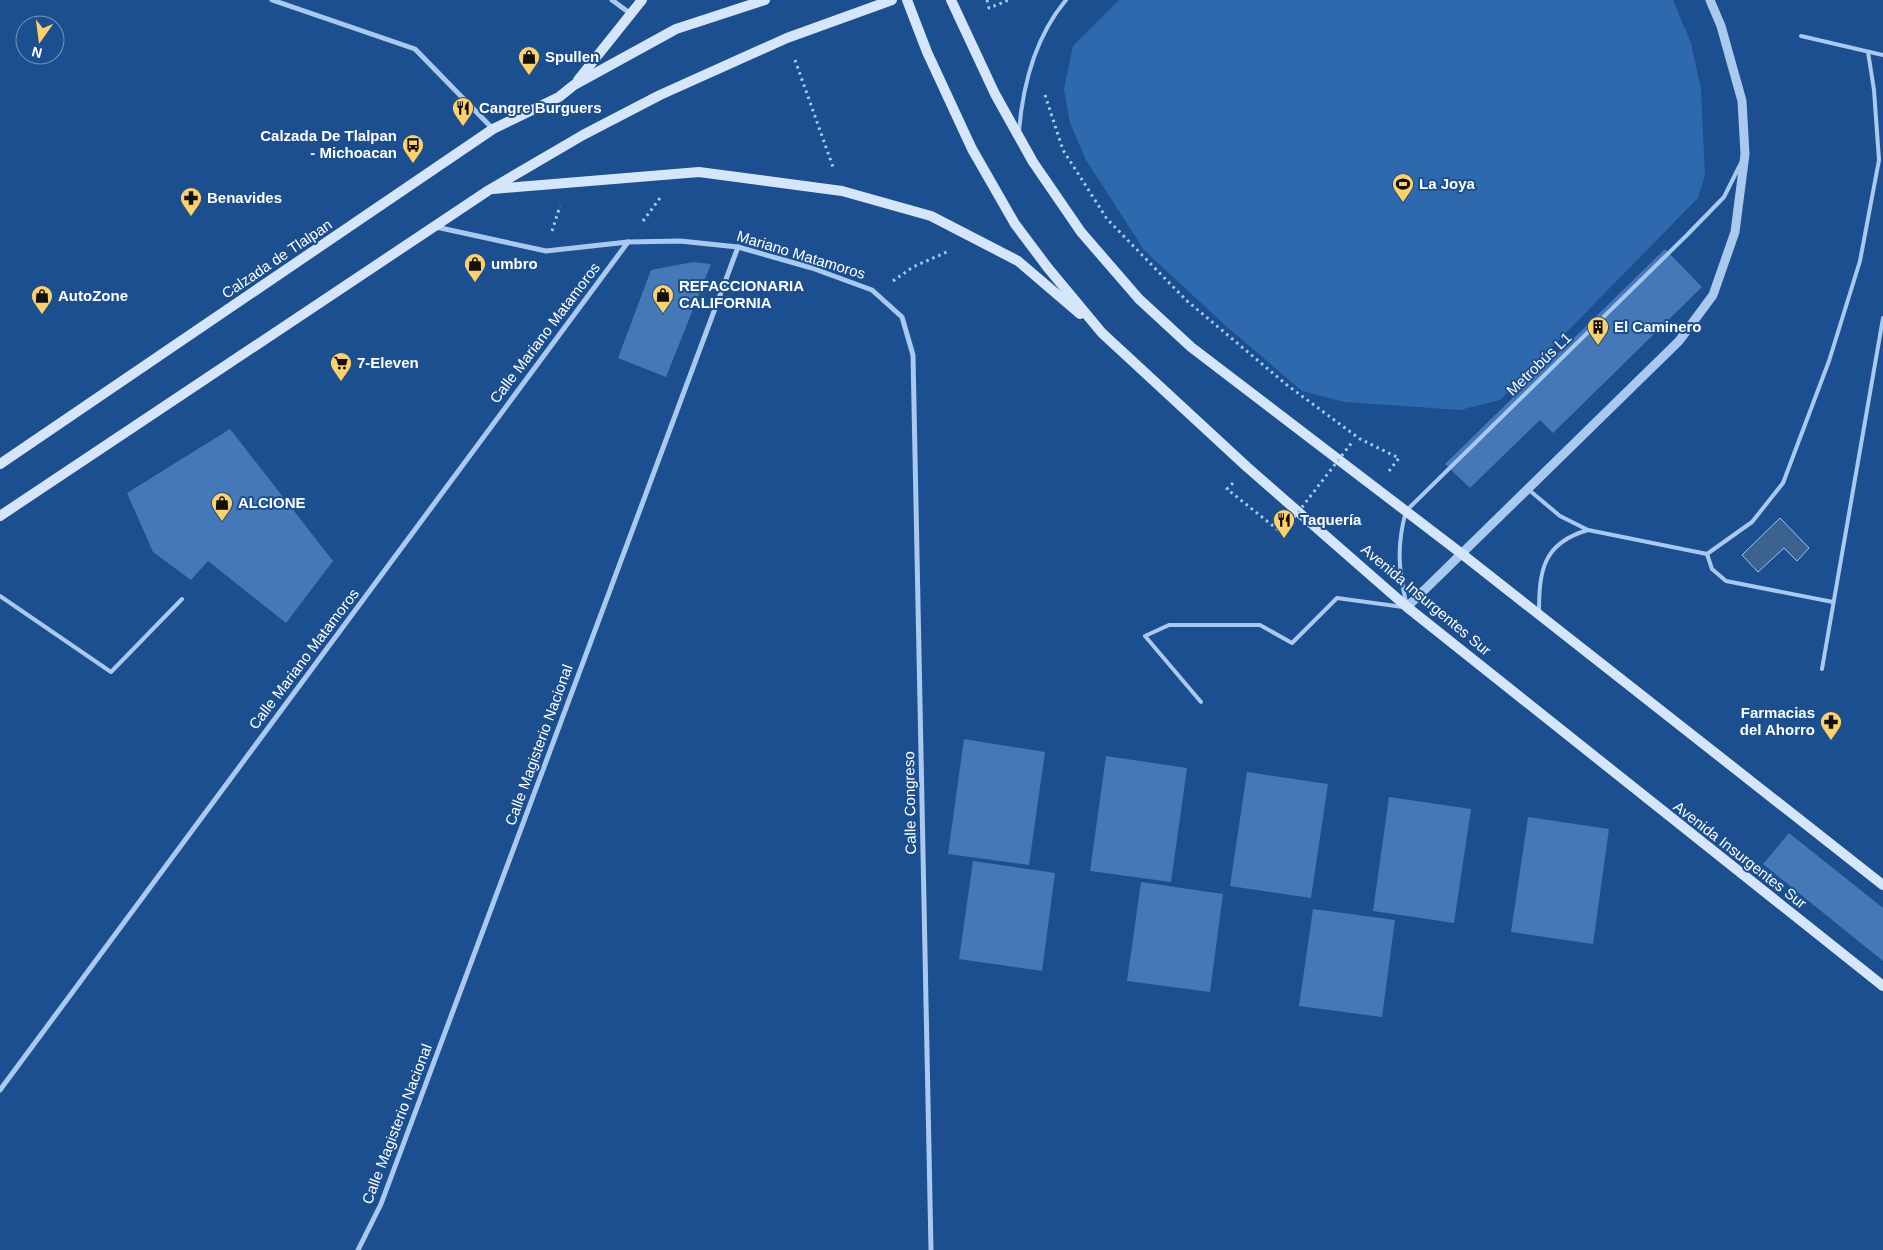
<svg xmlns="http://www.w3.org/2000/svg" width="1883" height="1250" viewBox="0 0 1883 1250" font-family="Arial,sans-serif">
<rect width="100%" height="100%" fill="#1b4f8f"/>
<path fill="#2e69ad" d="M1119 0H1673L1691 43 1701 89 1705 175 1698 198 1500 400 1460 410 1345 402 1302 391 1226 326 1144 250 1086 160 1070 123 1064 89 1073 46Z"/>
<path fill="#3c6290" stroke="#9cc4f0" d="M1780 518 1809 548 1797 561 1784 548 1758 572 1742 555Z"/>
<g fill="#4478b7">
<path d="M1665 249 1702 287 1553 433 1540 420 1470 488 1445 464Z"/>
<path d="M693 262 711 264 666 377 618 358 651 270Z"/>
<path d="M230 429 333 561 286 623 208 561 191 580 153 552 127 493Z"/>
<path d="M964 739 1045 752 1029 865 948 854Z"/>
<path d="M1106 756 1187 768 1171 882 1090 871Z"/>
<path d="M1247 772 1328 784 1311 898 1230 886Z"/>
<path d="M1389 797 1471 809 1454 923 1373 911Z"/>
<path d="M1528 817 1609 829 1593 944 1511 932Z"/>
<path d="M1789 833 1883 908V961L1763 864Z"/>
<path d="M973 861 1055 873 1042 971 959 959Z"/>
<path d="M1141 882 1223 894 1210 992 1127 981Z"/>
<path d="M1313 909 1395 920 1382 1017 1299 1006Z"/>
</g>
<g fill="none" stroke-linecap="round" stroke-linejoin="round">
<g stroke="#a9c9ee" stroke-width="3" stroke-dasharray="2.5 4" stroke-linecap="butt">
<path d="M987 0 989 8 1009 0"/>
<path d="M795 60 833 167"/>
<path d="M1045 95 1063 150 1107 219 1186 300 1287 385 1360 439 1399 458 1389 471"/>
<path d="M643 221 660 198"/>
<path d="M552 231 560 206"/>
<path d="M893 281 913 267 949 251"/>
<path d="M1233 483 1227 489 1282 533"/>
</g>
<g stroke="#a9c9ee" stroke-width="4">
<path d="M1801 36 1883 55"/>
<path d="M1019 131C1023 83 1035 37 1066 0"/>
<path d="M1529 490 1560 516 1588 530 1707 554 1752 522 1783 483 1829 361 1860 261 1879 160 1874 90 1868 52"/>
<path d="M1707 554 1712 569 1726 581 1833 602"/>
<path d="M0 596 111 672 182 599"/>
<path d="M1406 602C1398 568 1397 544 1406 511L1687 235 1724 197 1741 163"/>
<path d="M1539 613C1539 570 1543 543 1588 530"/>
<path d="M1822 669 1883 318"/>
<path d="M1201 702 1145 636 1169 625H1260L1292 643 1337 598 1403 607"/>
</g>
<g stroke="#a9c9ee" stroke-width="5">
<path d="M272 0 415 49 493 129"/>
<path d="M612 0 631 14"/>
<path d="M436 227 546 251 628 242 680 241 738 247 812 268 872 290 902 317 913 355 931 1250"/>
<path d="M0 1090 628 242"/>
<path d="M358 1250 381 1204 738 247"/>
</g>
<path stroke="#a9c9ee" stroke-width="9" d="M1407 607 1679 341 1713 295 1735 232 1745 154 1742 101 1721 26 1710 0"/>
<g stroke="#d6e6fa" stroke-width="10">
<path d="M907 0 927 52 972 149 1015 224 1048 268 1102 333 1247 467 1407 607 1883 986"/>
<path d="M951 0 995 94 1033 162 1081 232 1139 299 1191 347 1462 554 1883 885"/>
<path d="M578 80 642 0"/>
<path d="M493 189 699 172 842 191 931 216 1018 261 1080 314"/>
<path d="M0 464 493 129 559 97 574 85 676 29 765 0"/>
<path d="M0 516 489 190 583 135 660 95 787 38 892 0"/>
</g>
<path stroke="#a9c9ee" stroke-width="3" stroke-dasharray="2.5 4" stroke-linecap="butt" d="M1282 533 1353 441"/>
</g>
<defs>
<g id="shop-pin" transform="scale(1.125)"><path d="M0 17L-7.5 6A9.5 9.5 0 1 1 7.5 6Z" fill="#ffd166" stroke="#1b4f8f"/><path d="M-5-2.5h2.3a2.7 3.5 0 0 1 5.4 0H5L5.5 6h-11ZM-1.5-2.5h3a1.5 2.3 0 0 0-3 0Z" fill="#111"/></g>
<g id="restaurant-pin" transform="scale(1.125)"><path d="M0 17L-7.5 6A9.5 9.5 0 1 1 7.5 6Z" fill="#ffd166" stroke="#1b4f8f"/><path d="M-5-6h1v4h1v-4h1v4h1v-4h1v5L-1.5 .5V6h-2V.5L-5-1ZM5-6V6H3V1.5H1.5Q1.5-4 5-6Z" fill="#111"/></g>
<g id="bus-pin" transform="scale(1.125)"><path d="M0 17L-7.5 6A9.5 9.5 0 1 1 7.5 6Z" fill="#ffd166" stroke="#1b4f8f"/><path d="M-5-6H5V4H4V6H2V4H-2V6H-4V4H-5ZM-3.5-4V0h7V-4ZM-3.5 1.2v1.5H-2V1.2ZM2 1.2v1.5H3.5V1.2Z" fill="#111"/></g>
<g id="stadium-pin" transform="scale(1.125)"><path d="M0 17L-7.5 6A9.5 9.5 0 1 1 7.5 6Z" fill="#ffd166" stroke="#1b4f8f"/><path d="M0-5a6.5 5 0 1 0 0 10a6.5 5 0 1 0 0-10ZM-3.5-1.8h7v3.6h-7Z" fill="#111"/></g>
<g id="pharmacy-pin" transform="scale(1.125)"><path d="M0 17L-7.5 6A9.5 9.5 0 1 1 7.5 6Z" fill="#ffd166" stroke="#1b4f8f"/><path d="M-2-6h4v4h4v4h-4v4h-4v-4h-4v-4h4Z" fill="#111"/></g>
<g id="building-pin" transform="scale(1.125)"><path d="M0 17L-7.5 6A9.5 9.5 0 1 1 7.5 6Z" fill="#ffd166" stroke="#1b4f8f"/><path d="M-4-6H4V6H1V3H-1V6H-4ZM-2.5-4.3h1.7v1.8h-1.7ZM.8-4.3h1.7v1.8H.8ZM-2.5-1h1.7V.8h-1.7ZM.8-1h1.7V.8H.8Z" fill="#111"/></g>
<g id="supermarket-pin" transform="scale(1.125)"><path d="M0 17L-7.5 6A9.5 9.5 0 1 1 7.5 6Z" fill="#ffd166" stroke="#1b4f8f"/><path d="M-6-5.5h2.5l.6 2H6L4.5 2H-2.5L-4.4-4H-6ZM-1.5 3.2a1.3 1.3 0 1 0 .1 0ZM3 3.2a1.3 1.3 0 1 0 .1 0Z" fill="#111"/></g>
</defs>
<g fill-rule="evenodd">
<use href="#shop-pin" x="529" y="57"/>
<use href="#restaurant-pin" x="463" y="108"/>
<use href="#bus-pin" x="413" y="145"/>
<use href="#stadium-pin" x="1403" y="184"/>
<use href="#pharmacy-pin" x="191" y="198"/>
<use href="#shop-pin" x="475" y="264"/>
<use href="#shop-pin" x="663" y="295"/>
<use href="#shop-pin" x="42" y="296"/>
<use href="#building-pin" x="1598" y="327"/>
<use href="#supermarket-pin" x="341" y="363"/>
<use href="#shop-pin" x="222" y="503"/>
<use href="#restaurant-pin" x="1284" y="520"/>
<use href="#pharmacy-pin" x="1831" y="722"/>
</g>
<g text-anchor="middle" stroke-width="4" stroke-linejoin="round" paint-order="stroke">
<g font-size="15" font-weight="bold" fill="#fff" stroke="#1b4f8f" text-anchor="start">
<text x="545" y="62">Spullen</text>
<text x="479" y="113">Cangre Burguers</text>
<text x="397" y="141" text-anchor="end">Calzada De Tlalpan<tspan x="397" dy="17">- Michoacan</tspan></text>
<text x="1419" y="189">La Joya</text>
<text x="207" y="203">Benavides</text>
<text x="491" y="269">umbro</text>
<text x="679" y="291">REFACCIONARIA<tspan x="679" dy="17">CALIFORNIA</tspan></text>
<text x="58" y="301">AutoZone</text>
<text x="1614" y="332">El Caminero</text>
<text x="357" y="368">7-Eleven</text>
<text x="238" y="508">ALCIONE</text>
<text x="1300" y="525">Taquería</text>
<text x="1815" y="718" text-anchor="end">Farmacias<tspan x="1815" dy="17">del Ahorro</tspan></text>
</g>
<g font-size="15" fill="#fff" stroke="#1b4f8f">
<text transform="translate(801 255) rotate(17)" y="5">Mariano Matamoros</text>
<text transform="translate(277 259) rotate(-34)" y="5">Calzada de Tlalpan</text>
<text transform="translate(545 333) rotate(-53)" y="5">Calle Mariano Matamoros</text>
<text transform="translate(1539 364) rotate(-44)" y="5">Metrobús L1</text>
<text transform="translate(1426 600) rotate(40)" y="5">Avenida Insurgentes Sur</text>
<text transform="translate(304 659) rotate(-53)" y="5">Calle Mariano Matamoros</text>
<text transform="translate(539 745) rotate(-70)" y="5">Calle Magisterio Nacional</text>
<text transform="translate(910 803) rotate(-91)" y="5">Calle Congreso</text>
<text transform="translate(1740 855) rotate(38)" y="5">Avenida Insurgentes Sur</text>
<text transform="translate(397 1124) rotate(-69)" y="5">Calle Magisterio Nacional</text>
</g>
</g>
<g transform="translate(40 40) rotate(194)"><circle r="24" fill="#1b4f8f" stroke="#7695bc"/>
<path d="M0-4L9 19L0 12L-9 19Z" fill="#ffd166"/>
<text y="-8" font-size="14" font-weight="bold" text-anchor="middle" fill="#ffffff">N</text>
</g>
</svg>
